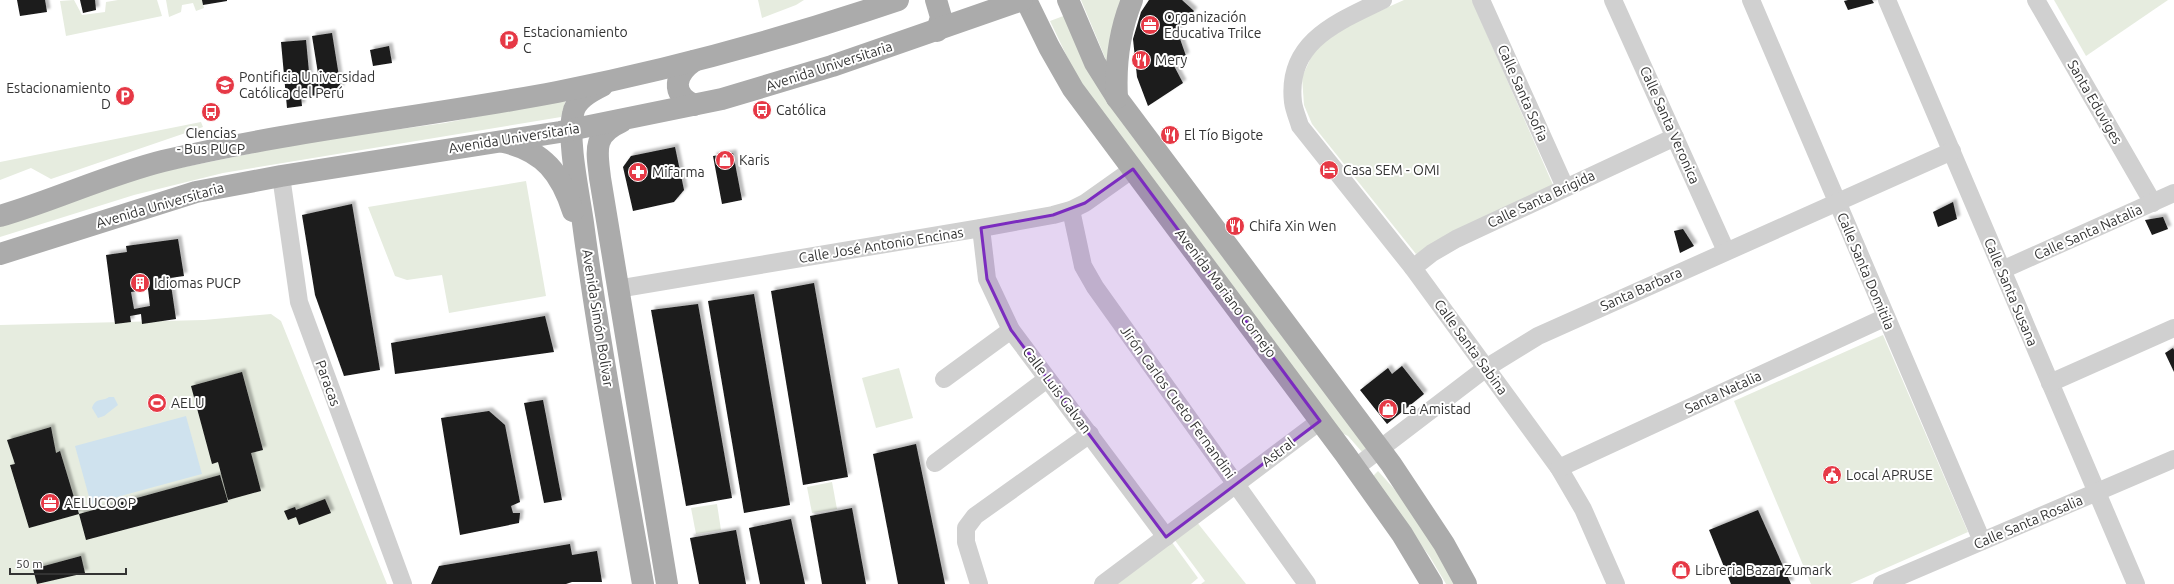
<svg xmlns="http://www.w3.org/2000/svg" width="2174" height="584" viewBox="0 0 2174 584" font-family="Ubuntu,sans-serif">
<defs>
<filter id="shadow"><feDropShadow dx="3.5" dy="-3.5" stdDeviation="1" flood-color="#0004"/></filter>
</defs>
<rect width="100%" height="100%" fill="#fff"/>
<g fill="#e6ecdf">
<path d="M74 0 82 15 105 12 106 2 118 0H157L162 16 66 36 60 1Z"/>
<path d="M166 0H202L204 8 196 11 193 3 182 5 181 12 169 17Z"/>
<path d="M758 0H804L796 5 762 18Z"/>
<path d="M1081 0H1126L1111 72Z"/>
<path d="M1404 0H1472L1553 185 1416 254 1312 124 1304 105 1302 77 1314 51 1332 32Z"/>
<path d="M2054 0H2168L2086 56Z"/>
<path d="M1066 15 1368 447 1362 452 1348 436 1337 431 1082 88 1050 21Z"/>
<path d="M566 99 561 117 223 173 134 195 0 237V222L145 175 312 141 445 123Z"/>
<path d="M201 122 203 127 51 179 31 168 0 180V162Z"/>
<path d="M526 181 546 296 449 313 442 275 407 280 395 276 368 207Z"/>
<path d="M271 314 281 321 387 584H0V325L204 320Z"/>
<path d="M1883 335 1968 532 1850 584H1811L1734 401Z"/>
<path d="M899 368 913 418 876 428 862 378Z"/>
<path d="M1378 471 1397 492 1463 584H1446L1430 557 1371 478Z"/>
<path d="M832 482 837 509 812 513 807 487Z"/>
<path d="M717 504 721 530 696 534 691 508Z"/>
<path d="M1196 521 1246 584H1201L1205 581 1174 539Z"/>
<path d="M1171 541 1198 578 1191 584H1113Z"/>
</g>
<g fill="#cfe2ee">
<path d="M109 397H114L118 405 104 416 98 418 92 408C96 397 102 402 109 397Z"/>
<path d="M186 416 202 474 91 504 75 446Z"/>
</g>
<g fill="#1a1a1a" fill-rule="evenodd" filter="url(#shadow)">
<path d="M17 0H45L47 12 20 16Z"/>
<path d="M80 0H95L96 10 83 13Z"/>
<path d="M202 0H227V1L203 5Z"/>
<path d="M1149 0H1182L1194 11 1176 33 1179 36 1186 56 1173 64 1183 83 1148 106 1137 77 1133 39 1141 12Z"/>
<path d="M1848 0H1872L1874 3 1848 10 1844 1Z"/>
<path d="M332 33 341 89 321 92 312 36Z"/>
<path d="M306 40 310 83 318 82 319 95 301 97 302 106 287 108 281 42Z"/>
<path d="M389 46 392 63 373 66 370 50Z"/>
<path d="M675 147 684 190 674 202 633 211 623 167 631 156Z"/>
<path d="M733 153 742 200 722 204 713 156Z"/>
<path d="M1953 202 1957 219 1938 227 1933 212Z"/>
<path d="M352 204 380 370 344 376 315 295 302 215Z"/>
<path d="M2163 217 2168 229 2152 235 2145 220Z"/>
<path d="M1683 229 1694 246 1680 253 1674 231Z"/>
<path d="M178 239 184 276 170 278 176 319 142 324 141 314 130 316 131 322 115 324 106 255 127 252 126 246ZM148 289 150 306 134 309 131 292Z"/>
<path d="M814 283 848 477 803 485 771 291Z"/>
<path d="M754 294 790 505 744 513 708 301Z"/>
<path d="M698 304 732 498 686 506 651 310Z"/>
<path d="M545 316 554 352 395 374 391 343Z"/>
<path d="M2173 348 2174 350V372L2165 353Z"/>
<path d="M1402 366 1424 394 1387 424 1360 390 1388 368 1392 374Z"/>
<path d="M242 372 263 450 251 453 261 491 228 500 218 462 212 464 191 386Z"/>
<path d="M543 400 562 500 544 503 524 403Z"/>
<path d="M489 411 505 425 520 502 511 506 513 513H520L519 523 460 535 441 418Z"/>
<path d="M51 427 56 453 60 451 79 514 220 475 228 502 86 540 79 514 29 528 10 465 15 464 7 440Z"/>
<path d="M916 444 945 584H898L873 454Z"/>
<path d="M325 499 331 513 299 525 296 517 288 520 284 511 295 507 296 510Z"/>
<path d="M852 508 866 584H822L810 516Z"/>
<path d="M1758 510 1791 584H1731L1709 530Z"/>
<path d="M791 519 805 584H760L749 528Z"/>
<path d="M736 530 746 584H699L690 538Z"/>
<path d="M570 544 572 555 597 551 602 582H572L566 584H431L439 566Z"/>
<path d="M81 556 85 573 37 584 33 569Z"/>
</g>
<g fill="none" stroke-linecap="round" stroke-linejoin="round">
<g stroke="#d0d0d0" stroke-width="18">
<path d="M1383 0C1338 22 1286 41 1293 102 1294 110 1298 119 1300 126L1413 268 1559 468 1583 509 1616 584"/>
<path d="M1481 0 1565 187"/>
<path d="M1613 0 1726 251"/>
<path d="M1751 0 1982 541"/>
<path d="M1887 0 2136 584"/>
<path d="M2036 0 2153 203"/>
<path d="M281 176 299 302 403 584"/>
<path d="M1071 210 1083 266 1095 287 1307 584"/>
<path d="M981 228 987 279 1011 330 1166 537"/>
<path d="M1413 268 1432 253 1456 239 1675 137"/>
<path d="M2002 270 2174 193"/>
<path d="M617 289 981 228 1053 215 1071 210 1085 203 1133 169"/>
<path d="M944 379 1011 330"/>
<path d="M2050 383 2174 328"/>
<path d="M935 463 1047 379"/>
<path d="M1355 468 1486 368 1538 336 1952 151"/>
<path d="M1559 468 1886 317"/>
<path d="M979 584 966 542V528L975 516 1090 434"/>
<path d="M1103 584 1320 421"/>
<path d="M1882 584 2174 459"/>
</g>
<g stroke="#ababab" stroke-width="22">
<path d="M936 0 941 17 937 31"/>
<path d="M1026 0 1049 47 1073 89 1345 454 1402 534 1432 584"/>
<path d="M1068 0 1095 63 1117 98 1391 464 1444 544 1466 584"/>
<path d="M602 86C590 92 575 100 573 114 567 140 579 194 583 223 599 344 622 464 643 584"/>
<path d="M1117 98C1115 63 1119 32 1132 0"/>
<path d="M694 105C670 94 675 74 694 61"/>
<path d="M621 122C592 135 597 151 600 178L667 584"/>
<path d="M504 142C544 151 561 174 573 211"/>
<path d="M0 216C55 200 107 175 163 161 293 130 426 117 557 92 673 69 786 38 898 0"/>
<path d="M0 254 196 192 281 176 560 132 722 99 832 66 1022 0"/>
</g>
</g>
<path fill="#7b2cbf" fill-opacity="0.2" stroke="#7b2cbf" stroke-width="3" stroke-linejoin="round" d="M1133 169 1320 421 1166 537 1011 330 987 279 981 228 1053 215 1085 203Z"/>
<defs>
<g id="office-disc" transform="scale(1)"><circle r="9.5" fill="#e63946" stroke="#fff"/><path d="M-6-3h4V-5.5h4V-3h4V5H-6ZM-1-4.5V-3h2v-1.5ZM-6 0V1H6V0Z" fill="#fff"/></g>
<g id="parking-disc" transform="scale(1)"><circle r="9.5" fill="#e63946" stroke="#fff"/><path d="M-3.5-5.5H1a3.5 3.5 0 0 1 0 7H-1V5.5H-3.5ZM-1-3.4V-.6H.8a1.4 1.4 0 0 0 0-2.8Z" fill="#fff"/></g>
<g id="restaurant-disc" transform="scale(1)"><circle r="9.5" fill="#e63946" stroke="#fff"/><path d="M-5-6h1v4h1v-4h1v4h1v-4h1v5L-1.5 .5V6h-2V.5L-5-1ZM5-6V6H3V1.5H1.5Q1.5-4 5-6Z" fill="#fff"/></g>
<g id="university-disc" transform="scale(1)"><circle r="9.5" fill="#e63946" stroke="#fff"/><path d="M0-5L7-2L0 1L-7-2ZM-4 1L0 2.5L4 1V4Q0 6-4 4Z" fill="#fff"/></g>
<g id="bus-disc" transform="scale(1)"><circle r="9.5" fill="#e63946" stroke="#fff"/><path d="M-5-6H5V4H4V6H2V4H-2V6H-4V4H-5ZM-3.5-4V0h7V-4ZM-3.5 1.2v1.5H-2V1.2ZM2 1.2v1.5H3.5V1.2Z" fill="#fff"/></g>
<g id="shop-disc" transform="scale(1)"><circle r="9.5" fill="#e63946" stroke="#fff"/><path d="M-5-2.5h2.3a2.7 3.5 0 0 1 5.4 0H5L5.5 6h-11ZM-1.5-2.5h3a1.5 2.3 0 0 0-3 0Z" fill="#fff"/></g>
<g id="hotel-disc" transform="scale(1)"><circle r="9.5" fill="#e63946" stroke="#fff"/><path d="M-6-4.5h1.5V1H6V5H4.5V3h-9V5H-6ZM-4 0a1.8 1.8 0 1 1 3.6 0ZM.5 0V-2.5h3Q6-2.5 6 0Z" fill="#fff"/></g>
<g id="pharmacy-disc" transform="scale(1)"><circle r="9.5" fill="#e63946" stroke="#fff"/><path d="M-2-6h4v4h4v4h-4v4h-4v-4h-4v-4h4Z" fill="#fff"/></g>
<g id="building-disc" transform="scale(1)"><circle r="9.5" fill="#e63946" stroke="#fff"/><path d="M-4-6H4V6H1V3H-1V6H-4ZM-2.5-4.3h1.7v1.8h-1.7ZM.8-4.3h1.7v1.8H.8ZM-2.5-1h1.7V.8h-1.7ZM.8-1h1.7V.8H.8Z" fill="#fff"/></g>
<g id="stadium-disc" transform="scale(1)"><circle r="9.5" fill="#e63946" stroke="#fff"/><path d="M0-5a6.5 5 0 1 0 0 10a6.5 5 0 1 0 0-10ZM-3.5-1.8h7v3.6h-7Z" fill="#fff"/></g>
<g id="civic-disc" transform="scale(1)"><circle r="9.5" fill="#e63946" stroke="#fff"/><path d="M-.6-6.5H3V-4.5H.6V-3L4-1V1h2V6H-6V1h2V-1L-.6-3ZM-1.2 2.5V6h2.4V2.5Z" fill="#fff"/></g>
</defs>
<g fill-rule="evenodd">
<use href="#office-disc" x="1150" y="25"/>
<use href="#parking-disc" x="509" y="40"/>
<use href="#restaurant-disc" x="1141" y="60"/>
<use href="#university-disc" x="225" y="85"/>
<use href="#parking-disc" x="125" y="96"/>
<use href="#bus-disc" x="762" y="110"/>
<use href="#bus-disc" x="211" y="112"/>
<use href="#restaurant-disc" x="1170" y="135"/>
<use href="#shop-disc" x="725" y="160"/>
<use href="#hotel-disc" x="1329" y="170"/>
<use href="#pharmacy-disc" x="638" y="172"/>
<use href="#restaurant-disc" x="1235" y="226"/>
<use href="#building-disc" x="140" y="283"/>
<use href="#stadium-disc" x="157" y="403"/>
<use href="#shop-disc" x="1388" y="409"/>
<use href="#civic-disc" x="1832" y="475"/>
<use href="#office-disc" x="50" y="503"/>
<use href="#shop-disc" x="1681" y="570"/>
</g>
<g text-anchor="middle" stroke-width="4" stroke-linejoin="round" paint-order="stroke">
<g font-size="14" fill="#333" stroke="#fff" text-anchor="start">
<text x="1164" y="22">Organización<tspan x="1164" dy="16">Educativa Trilce</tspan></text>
<text x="523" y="37">Estacionamiento<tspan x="523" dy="16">C</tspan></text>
<text x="1155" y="65">Mery</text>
<text x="239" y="82">Pontificia Universidad<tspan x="239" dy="16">Católica del Perú</tspan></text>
<text x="111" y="93" text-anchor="end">Estacionamiento<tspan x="111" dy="16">D</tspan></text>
<text x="776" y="115">Católica</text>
<text x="211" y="138" text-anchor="middle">CIencias<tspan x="211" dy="16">- Bus PUCP</tspan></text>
<text x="1184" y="140">El Tío Bigote</text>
<text x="739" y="165">Karis</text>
<text x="1343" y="175">Casa SEM - OMI</text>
<text x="652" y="177">Mifarma</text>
<text x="1249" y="231">Chifa Xin Wen</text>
<text x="154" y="288">Idiomas PUCP</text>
<text x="171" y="408">AELU</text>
<text x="1402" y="414">La Amistad</text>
<text x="1846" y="480">Local APRUSE</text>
<text x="64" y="508">AELUCOOP</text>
<text x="1695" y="575">Libreria Bazar Zumark</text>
</g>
<g font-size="14" fill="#333" stroke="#fff">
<text transform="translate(829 66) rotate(-18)" y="5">Avenida Universitaria</text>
<text transform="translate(1523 93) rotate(66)" y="5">Calle Santa Sofia</text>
<text transform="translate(2095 102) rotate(60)" y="5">Santa Eduviges</text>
<text transform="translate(1670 125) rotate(66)" y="5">Calle Santa Veronica</text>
<text transform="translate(514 138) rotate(-9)" y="5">Avenida Universitaria</text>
<text transform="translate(1541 199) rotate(-25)" y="5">Calle Santa Brigida</text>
<text transform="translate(160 205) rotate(-16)" y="5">Avenida Universitaria</text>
<text transform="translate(2088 232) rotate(-24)" y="5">Calle Santa Natalia</text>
<text transform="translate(881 245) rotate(-9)" y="5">Calle José Antonio Encinas</text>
<text transform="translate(1866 271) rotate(67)" y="5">Calle Santa Domitila</text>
<text transform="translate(1641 289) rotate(-24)" y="5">Santa Barbara</text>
<text transform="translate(2011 292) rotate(67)" y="5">Calle Santa Susana</text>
<text transform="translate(1226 293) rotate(53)" y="5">Avenida Mariano Cornejo</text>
<text transform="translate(598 318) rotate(81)" y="5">Avenida Simón Bolivar</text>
<text transform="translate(1471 347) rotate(54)" y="5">Calle Santa Sabina</text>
<text transform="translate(328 383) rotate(70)" y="5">Paracas</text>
<text transform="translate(1057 390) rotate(53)" y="5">Calle Luis Galvan</text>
<text transform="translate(1723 392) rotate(-25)" y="5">Santa Natalia</text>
<text transform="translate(1178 402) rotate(54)" y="5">Jirón Carlos Cueto Fernandini</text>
<text transform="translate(1278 452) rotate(-37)" y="5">Astral</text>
<text transform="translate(2028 522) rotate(-23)" y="5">Calle Santa Rosalia</text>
</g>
</g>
<path d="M10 568v6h116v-6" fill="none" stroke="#333333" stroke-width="2"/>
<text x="16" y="568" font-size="12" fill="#333333" stroke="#ffffff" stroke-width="3" paint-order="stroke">50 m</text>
</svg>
